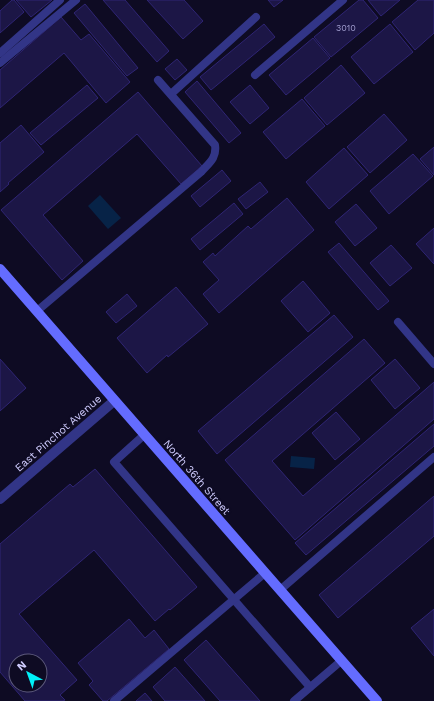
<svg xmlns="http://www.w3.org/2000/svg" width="434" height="701" viewBox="0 0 434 701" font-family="'Work Sans',sans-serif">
<rect width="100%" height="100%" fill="#0e0b23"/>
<g fill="#072347">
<path d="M100 195 121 218 108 229 88 206Z"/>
<path d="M291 456 315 458 314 469 290 467Z"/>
</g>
<g fill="#1c1646" stroke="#2f2574" fill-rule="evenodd">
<path d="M12 0H14L24 12 0 33V11Z"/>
<path d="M16 0H52L31 17Z"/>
<path d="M103 0H125L169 51 157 62Z"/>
<path d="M147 0H184L203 21 183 39Z"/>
<path d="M268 0H283L274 7Z"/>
<path d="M359 0H363L378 18 331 57 314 37Z"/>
<path d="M368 0H400L381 16Z"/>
<path d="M418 0H434V33L415 50 392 22Z"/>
<path d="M85 4 138 68 127 76 74 13Z"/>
<path d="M61 17 81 40 89 34 130 82 106 103 64 53 0 108V70Z"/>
<path d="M264 24 275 37 211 90 200 77Z"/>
<path d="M390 24 413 52 374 84 351 57Z"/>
<path d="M313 38 330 58 286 95 269 75Z"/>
<path d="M177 59 187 70 175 80 165 69Z"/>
<path d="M341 65 365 93 327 125 304 98Z"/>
<path d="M197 81 241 133 229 143 185 92Z"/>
<path d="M87 85 98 98 41 145 30 133Z"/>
<path d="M250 85 269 108 250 124 230 102Z"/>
<path d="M138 92 202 166 181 184 137 134 43 215 83 261 62 280 1 210Z"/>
<path d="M302 99 325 126 286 159 263 132Z"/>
<path d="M384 114 407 140 370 173 347 147Z"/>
<path d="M21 125 44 152 8 183 9 184 0 192V143Z"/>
<path d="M434 147V175L420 159Z"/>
<path d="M344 148 368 175 329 209 306 182Z"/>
<path d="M413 154 433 176 389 214 370 191Z"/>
<path d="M222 170 231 181 200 207 191 196Z"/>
<path d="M260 182 268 192 246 209 238 199Z"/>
<path d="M287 198 314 230 219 313 203 294 219 280 203 262 213 253 215 256 248 226 251 229Z"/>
<path d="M234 203 243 214 200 250 191 239Z"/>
<path d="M356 204 377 228 355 246 335 222Z"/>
<path d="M434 228V264L416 244Z"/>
<path d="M339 243 389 301 378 310 328 252Z"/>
<path d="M391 245 412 268 390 286 370 263Z"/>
<path d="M303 281 330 313 308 332 281 301Z"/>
<path d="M176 287 208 324 168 357 167 355 147 373 117 338Z"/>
<path d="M127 294 137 306 116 323 106 312Z"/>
<path d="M334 315 353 337 217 454 198 431Z"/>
<path d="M364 339 385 363 272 461 303 496 434 382V419L295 540 225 460Z"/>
<path d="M0 359 26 388 0 411Z"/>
<path d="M395 359 420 388 395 409 371 380Z"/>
<path d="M336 412 360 439 335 460 312 433Z"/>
<path d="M434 424V446L306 555 295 543Z"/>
<path d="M95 469 197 587 170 610 169 609 155 621 94 550 19 614 77 680 60 695 65 700 63 701H25L0 672V544L70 484 73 487ZM16 661H40V685H16Z"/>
<path d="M434 496V536L338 618 319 595Z"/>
<path d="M434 609V656L411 628Z"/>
<path d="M129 619 145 638 154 630 169 649 107 701H103L89 685 93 681 78 663Z"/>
<path d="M206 640 260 701H220L184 660Z"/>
<path d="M175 667 205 701H165L153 687Z"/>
<path d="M145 693 152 701H136Z"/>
</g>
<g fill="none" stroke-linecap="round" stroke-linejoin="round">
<g stroke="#323587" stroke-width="8">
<path d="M0 53 60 0"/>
<path d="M0 63 76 0"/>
<path d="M255 75 343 0"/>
<path d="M171 94 256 17"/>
<path d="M37 311 201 172C209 163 217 158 215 145L158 80"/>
<path d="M398 322 434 364"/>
<path d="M144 435 114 462 310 687"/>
<path d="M280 590 434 457"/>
<path d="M114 701 265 573"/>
<path d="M294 701 341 661"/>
</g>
<path stroke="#323587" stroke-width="10" d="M0 499 114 401"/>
<path stroke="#646cff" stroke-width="10" d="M0 269 377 701"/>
</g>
<g text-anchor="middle" stroke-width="4" stroke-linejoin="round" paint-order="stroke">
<g font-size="9" fill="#a39fd1">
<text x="346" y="31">3010</text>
</g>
<g font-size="11" fill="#d0cdff" stroke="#0e0b23">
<text transform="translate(58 433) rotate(-41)" y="4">East Pinchot Avenue</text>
<text transform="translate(197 477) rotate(49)" y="4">North 36th Street</text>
</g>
</g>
<g transform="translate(28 673) rotate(319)"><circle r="19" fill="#0e0b23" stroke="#5c597b"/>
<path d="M0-3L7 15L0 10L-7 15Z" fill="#00f1f8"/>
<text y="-6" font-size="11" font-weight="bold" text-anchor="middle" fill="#d0cdff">N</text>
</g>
</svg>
